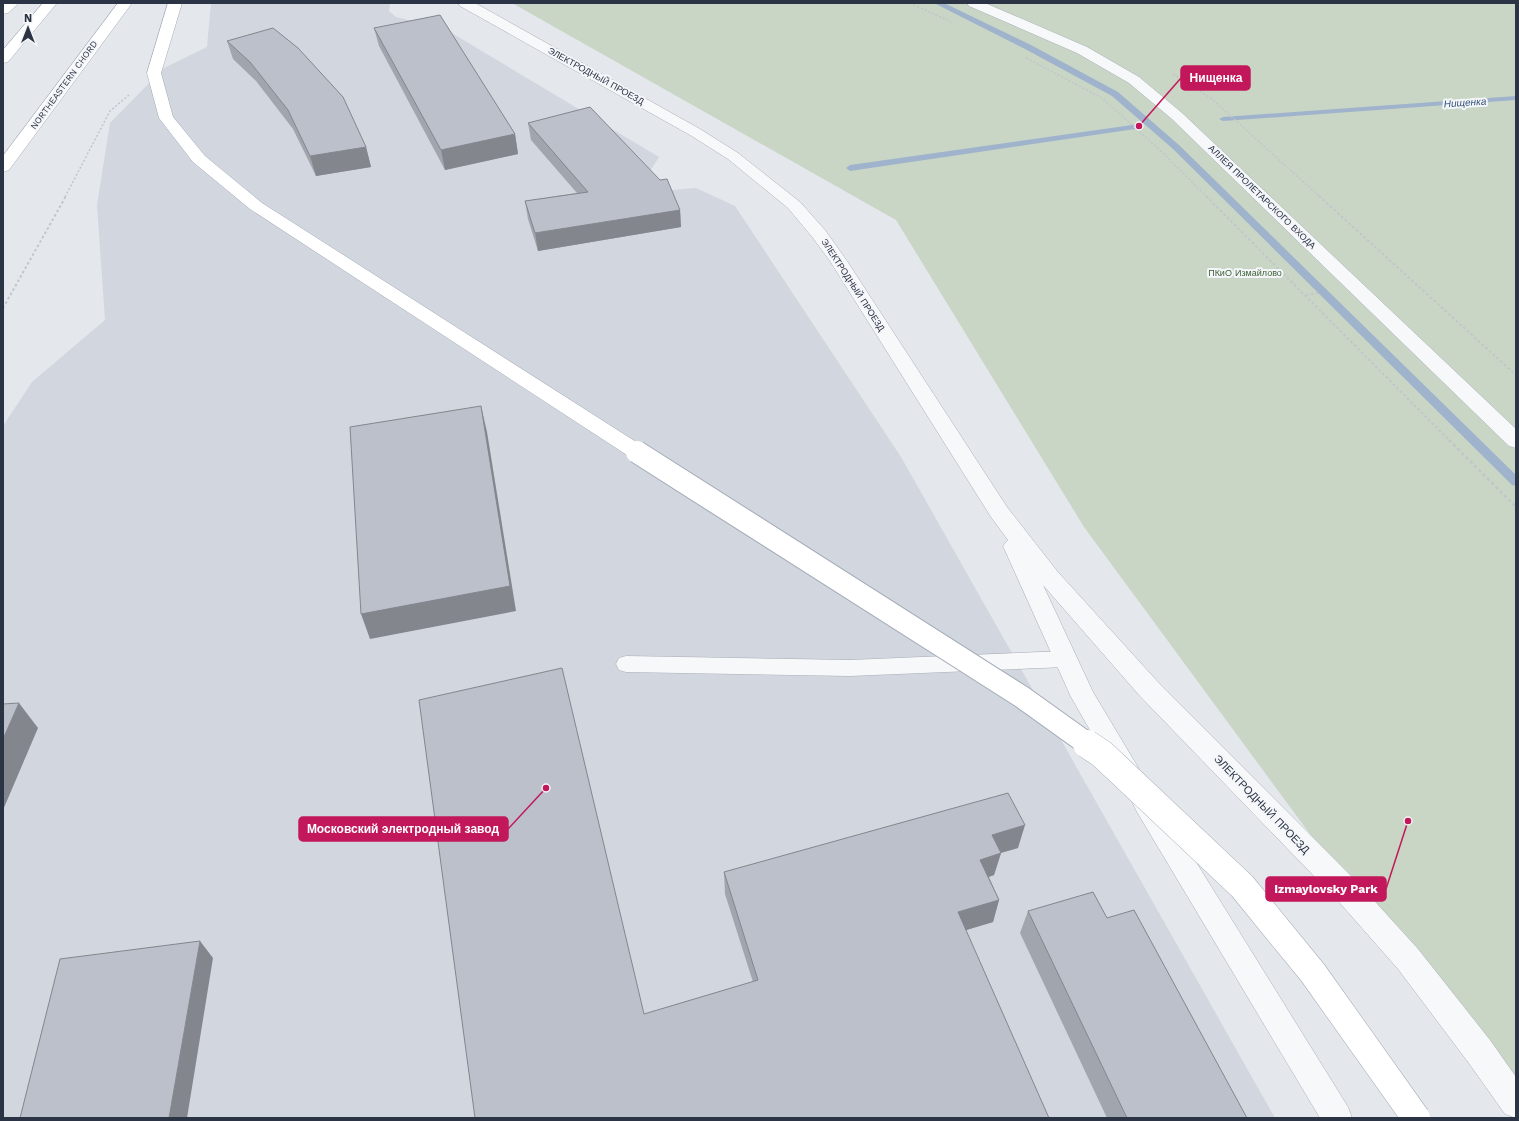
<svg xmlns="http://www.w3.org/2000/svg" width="1519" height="1121" viewBox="0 0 1519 1121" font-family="'Work Sans',sans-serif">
<rect width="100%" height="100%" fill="#e4e7ec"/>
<path fill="#d2d6de" d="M211 3H390L389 11 396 17 408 20 435 23 659 157 647 176 659 191 696 188 735 206 901 457 1275 1118H3V426L32 382 105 320 97 205 110 123 164 68 207 47Z"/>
<path fill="#c9d6c5" d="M512 3H1516V1114L1084 527 896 220Z"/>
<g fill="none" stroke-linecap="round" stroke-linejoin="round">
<g fill="#9fb4cc" fill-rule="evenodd">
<path d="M934 3H944L1031 45 1118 92 1179 145 1516 475V486L1512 485 1173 149 1112 96 1025 49Z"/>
<path d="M1516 96V100L1223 121 1219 119 1223 117Z"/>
<path d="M1139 124H1142V128L850 171 846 168 850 165Z"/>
</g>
<g stroke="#a9aeb7" stroke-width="1">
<path id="service" d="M1066 651 1073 653 1076 659 1073 665 1066 667 850 676 626 672 619 670 616 664 619 658 626 656 850 660Z"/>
</g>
<g stroke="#a9aeb7" stroke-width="1">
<path id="pedestrian" d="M967 3H985L1087 47 1139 77 1182 113 1516 429V448L1509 446 1172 119 1129 83 1077 53 969 6Z"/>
</g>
<g stroke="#a9aeb7" stroke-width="1">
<g id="tertiary">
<path d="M458 3H475L700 129 738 153 800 202 825 230 847 261 1007 507 1057 571 1157 681 1359 884 1418 949 1490 1040 1516 1077V1118L1505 1114 1468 1062 1398 969 1339 902 1139 695 1043 585 1093 692 1139 769 1135 777 1126 780 1117 777 1071 697 1003 546 1008 540 991 517 830 261 813 238 788 208 728 159 690 135 460 6Z"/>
<path d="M1146 793 1155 796 1348 1107 1352 1118H1320L1137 812 1133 804 1137 796Z"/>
</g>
</g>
<g stroke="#a3abb8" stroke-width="1">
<g id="primary">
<path d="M19 3 8 13 3 14 4 3Z"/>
<path d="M43 3H57L8 62 3 63V50Z"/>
<path d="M118 3H132L9 170 3 172V156Z"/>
<path d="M168 3H182L161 73 173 117 205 156 262 203 644 447 647 452 644 457 637 459 630 457 250 209 193 162 159 118 147 73Z"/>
</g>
</g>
<g stroke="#c2c5cb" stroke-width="1.5" stroke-dasharray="2 2" stroke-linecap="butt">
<path d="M910 3 951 22"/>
<path d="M1026 58 1102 98 1163 153 1207 197"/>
<path d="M1173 74 1212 99 1320 197"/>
<path d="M65 197 110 111 129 95"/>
</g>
<g stroke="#c2c5cb" stroke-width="2" stroke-dasharray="2.5 2.5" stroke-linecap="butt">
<path d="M1206 196 1450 441"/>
<path d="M1319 196 1516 375"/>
<path d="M1306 295 1318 293"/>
<path d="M3 308 66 196"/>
</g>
<path stroke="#c2c5cb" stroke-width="2.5" stroke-dasharray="3 3" stroke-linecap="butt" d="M1449 440 1516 507"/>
<use href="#service" fill="#f7f8fa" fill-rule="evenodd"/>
<use href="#pedestrian" fill="#f7f8fa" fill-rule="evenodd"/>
<use href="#tertiary" fill="#f7f8fa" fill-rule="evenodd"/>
<use href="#primary" fill="#fff" fill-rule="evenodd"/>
<g stroke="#a3abb8" stroke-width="24" stroke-linecap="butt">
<path id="primary-bridge-far1" d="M637 452 1022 697 1089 745"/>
</g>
<g stroke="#a3abb8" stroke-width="29" stroke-linecap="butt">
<path id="primary-bridge" d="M1087 744 1102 754 1242 886 1313 973 1416 1118"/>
</g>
<use href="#primary-bridge-far1" stroke="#fff" stroke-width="22"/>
<use href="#primary-bridge" stroke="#fff" stroke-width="28"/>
</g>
<g fill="#a1a5ae">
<path d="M374 28 515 134 518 154 445 170 379 46Z"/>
<path d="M227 41 366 147 371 167 316 176 293 129 256 81 233 59Z"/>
<path d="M528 123 680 210 681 227 538 251 528 219 525 201 577 193 531 140Z"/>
<path d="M1018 848 1001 853 994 875 989 877 999 900 993 922 966 930 644 1014 753 982 725 894 724 872Z"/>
<path d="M1028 911 1107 918 1247 1118H1107L1020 933Z"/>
</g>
<g fill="#83868d">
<path d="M515 134 518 154 445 170 441 150Z"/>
<path d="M366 147 371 167 316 176 310 156Z"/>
<path d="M680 210 681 227 538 251 535 233Z"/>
<path d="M481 406 487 432 516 611 370 639 361 614Z"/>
<path d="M19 703 38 728 3 810V739Z"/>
<path d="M1025 825 1018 848 986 857 992 835Z"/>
<path d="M1001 853 994 875 974 882 980 860Z"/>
<path d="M999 900 993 922 953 934 958 912Z"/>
<path d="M200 941 213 958 187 1118H169Z"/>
</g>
<g fill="#bbc0ca" stroke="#83868d">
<path d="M440 15 515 134 441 150 374 28Z"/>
<path d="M273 28 298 48 343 97 366 147 310 156 288 110 250 62 227 41Z"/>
<path d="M590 107 660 180 667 179 680 210 535 233 525 201 588 192 528 123Z"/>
<path d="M481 406 510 586 361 614 350 427Z"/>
<path d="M562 668 644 1014 758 980 724 872 1008 793 1025 825 992 835 1001 853 980 860 999 900 958 912 1049 1118H475L419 700Z"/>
<path d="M19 703 3 739V704Z"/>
<path d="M1093 892 1107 918 1134 910 1247 1118H1127L1028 911Z"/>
<path d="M200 941 169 1118H20L60 959Z"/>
</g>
<g text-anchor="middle" stroke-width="4" stroke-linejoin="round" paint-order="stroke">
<g font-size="9" fill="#2b3445" stroke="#f4f6f9">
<text transform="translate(596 76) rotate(29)" y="3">ЭЛЕКТРОДНЫЙ ПРОЕЗД</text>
<text transform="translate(64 85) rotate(-54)" y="3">NORTHEASTERN CHORD</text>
<text transform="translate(1262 197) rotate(44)" y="3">АЛЛЕЯ ПРОЛЕТАРСКОГО ВХОДА</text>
<text transform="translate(853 285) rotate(57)" y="3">ЭЛЕКТРОДНЫЙ ПРОЕЗД</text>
</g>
<g font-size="9" fill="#3f6138" stroke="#f4f6f9">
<text x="1245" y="276">ПКиО Измайлово</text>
</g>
<g font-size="10" font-style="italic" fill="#34527a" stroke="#f4f6f9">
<text transform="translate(1465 102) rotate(-4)" y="4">Нищенка</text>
</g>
<g font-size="11" fill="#2b3445" stroke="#f4f6f9">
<text transform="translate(1262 804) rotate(46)" y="4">ЭЛЕКТРОДНЫЙ ПРОЕЗД</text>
</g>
</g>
<path fill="none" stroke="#c2185b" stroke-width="1.5" d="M1139 126L1181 78M546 788L508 829M1408 821L1386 889"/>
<g fill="#c2185b" stroke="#f4f6f9" stroke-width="1.5">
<circle cx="1139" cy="126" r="4"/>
<circle cx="546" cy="788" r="4"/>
<circle cx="1408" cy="821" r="4"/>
</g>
<g fill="#c2185b" stroke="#c2185b" stroke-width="1.5">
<rect x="1181" y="66" width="69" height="24" rx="4"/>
<rect x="299" y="817" width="209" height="24" rx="4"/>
<rect x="1266" y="877" width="120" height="24" rx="4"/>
</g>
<g font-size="12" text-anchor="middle" font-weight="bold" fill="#fff">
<text x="1216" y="82">Нищенка</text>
<text x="403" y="833">Московский электродный завод</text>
<text x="1326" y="893">Izmaylovsky Park</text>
</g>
<rect width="1519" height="1121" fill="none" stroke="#2b3445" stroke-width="8"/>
<g transform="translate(28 28)" stroke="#f4f6f9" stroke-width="3" paint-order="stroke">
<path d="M0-3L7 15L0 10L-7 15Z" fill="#2b3445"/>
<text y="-6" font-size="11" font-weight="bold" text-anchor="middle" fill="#2b3445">N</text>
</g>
</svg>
